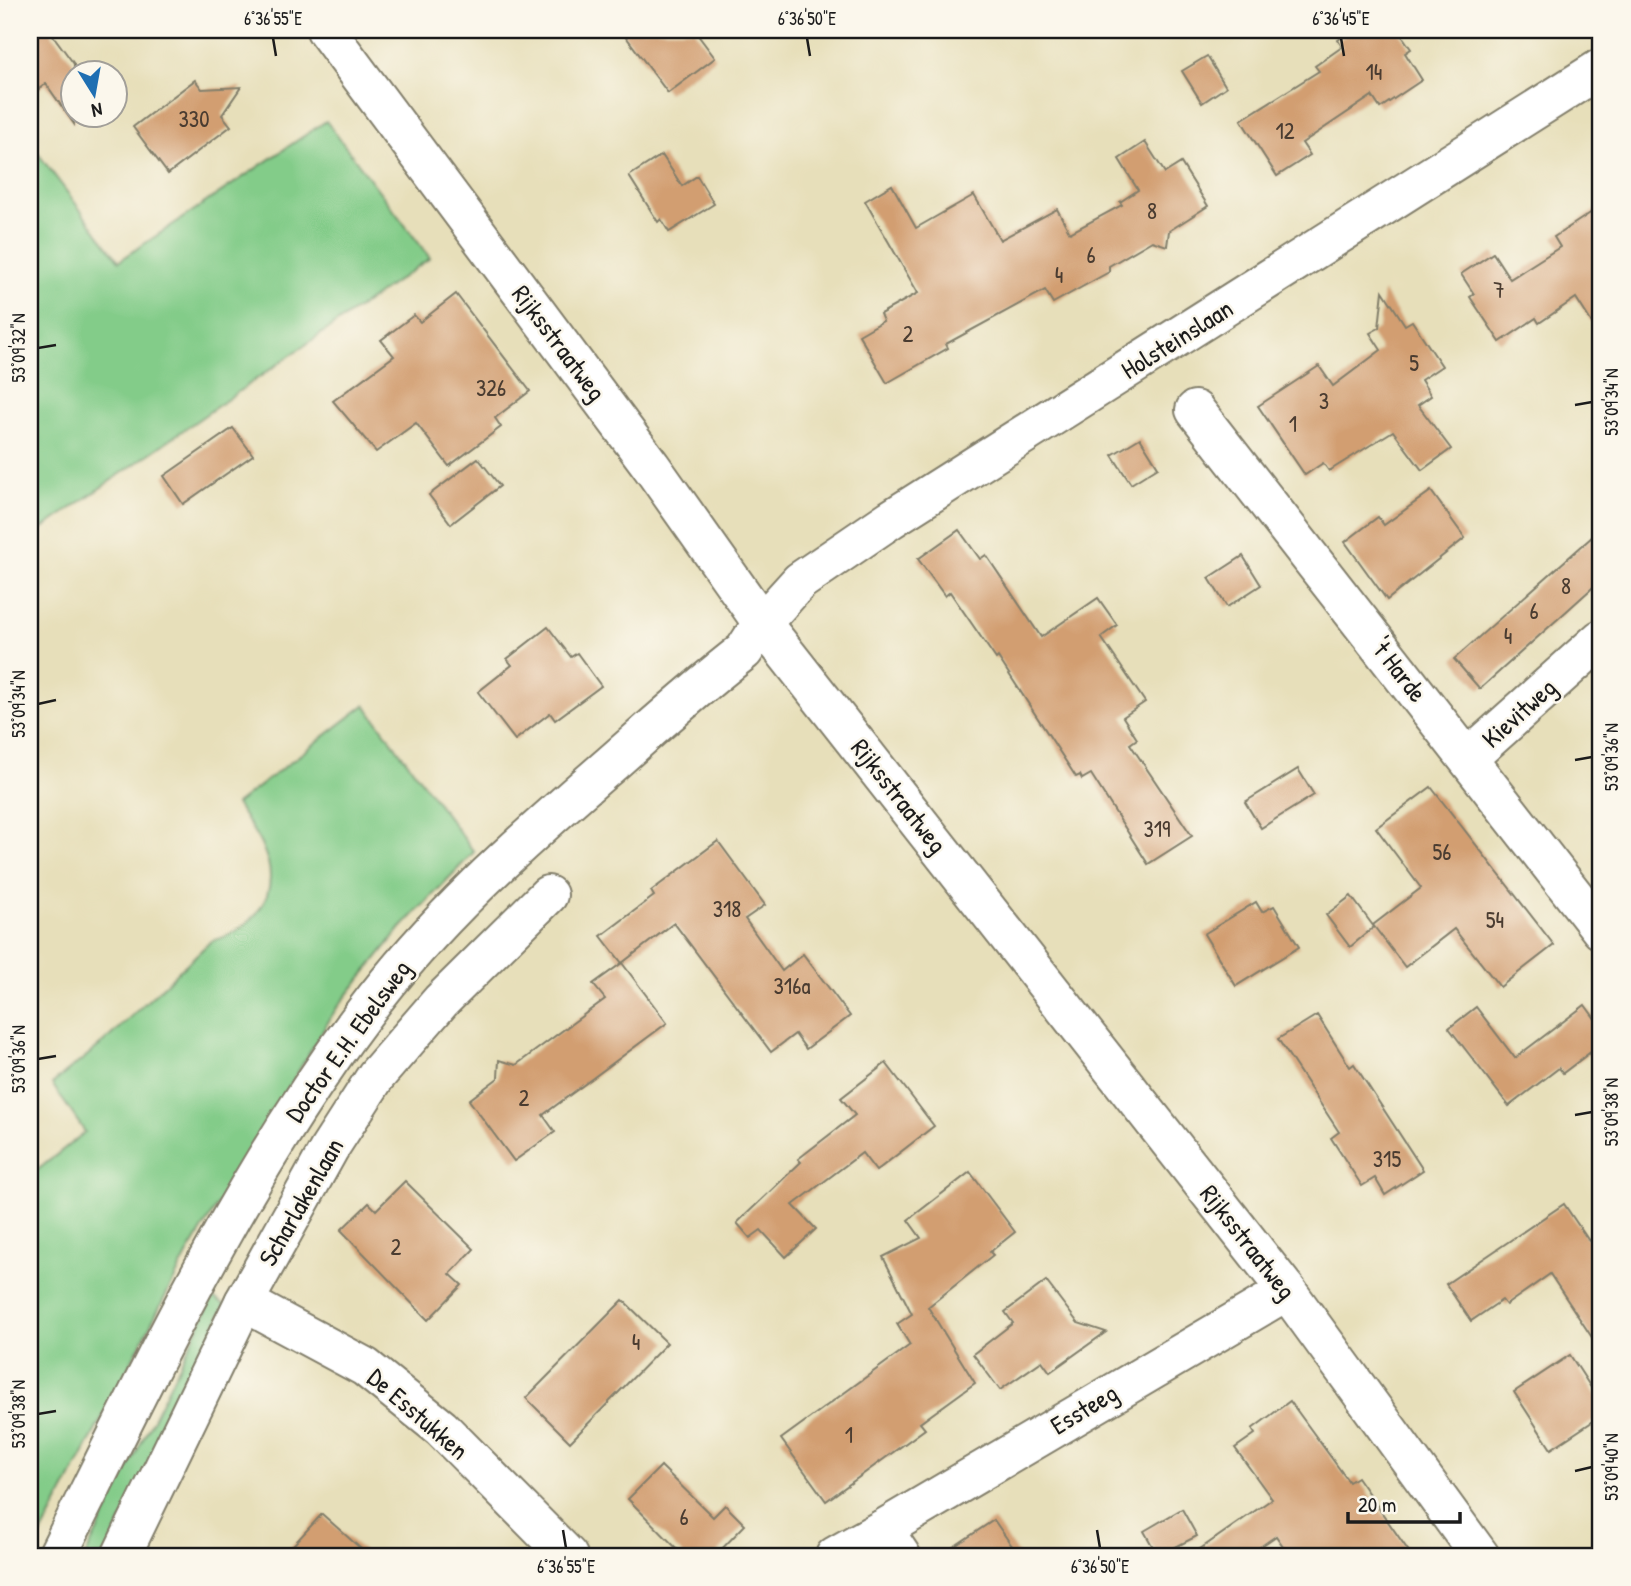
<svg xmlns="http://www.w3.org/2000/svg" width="1631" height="1586" viewBox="0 0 1631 1586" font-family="'Patrick Hand',sans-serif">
<rect width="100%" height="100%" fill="#fbf7ec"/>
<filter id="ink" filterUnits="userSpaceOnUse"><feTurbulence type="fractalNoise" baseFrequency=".0143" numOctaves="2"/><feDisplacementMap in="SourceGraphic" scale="14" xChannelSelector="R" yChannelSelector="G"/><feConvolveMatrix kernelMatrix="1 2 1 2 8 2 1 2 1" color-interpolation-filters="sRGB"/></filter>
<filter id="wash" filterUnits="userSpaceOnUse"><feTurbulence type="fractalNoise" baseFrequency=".00686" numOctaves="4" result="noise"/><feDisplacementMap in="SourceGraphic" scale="28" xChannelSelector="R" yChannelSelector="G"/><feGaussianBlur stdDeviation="1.57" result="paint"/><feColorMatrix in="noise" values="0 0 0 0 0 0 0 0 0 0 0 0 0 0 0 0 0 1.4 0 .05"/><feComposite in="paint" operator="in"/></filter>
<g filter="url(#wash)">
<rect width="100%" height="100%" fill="#e7dfba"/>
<g fill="#83cc89" stroke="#507452" stroke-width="2">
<path d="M326 121 430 258 30 537V143L119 261Z"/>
<path d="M365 705 474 852 401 928 336 1009 187 1255 30 1556V1176L85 1132 52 1084 104 1042 211 941C247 932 278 902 268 862 262 841 247 822 236 804Z"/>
<path d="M213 1298 225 1305 105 1556H85Z"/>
</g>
<g id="blocks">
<g fill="#d29e71">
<path d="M30 30H49L74 64V124L46 84 30 95Z"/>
<path d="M621 30H694L715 58 668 93Z"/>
<path d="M1354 30H1398L1411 49 1405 53 1422 80 1380 108 1372 96 1302 143 1310 155 1277 176 1241 120 1319 71 1315 66 1342 47 1338 40Z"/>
<path d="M1207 56 1226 87 1202 103 1182 71Z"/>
<path d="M195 80 202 89 241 87 222 115 231 126 168 174 133 127Z"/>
<path d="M1145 142 1165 173 1181 163 1208 206 1169 231 1167 246 1152 241 1109 266V272L1053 303 1045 290 946 344 948 348 887 383 859 335 883 321 880 314 918 293 865 201 892 185 916 228 974 195 1000 240 1057 209 1070 233 1122 205 1120 202 1138 190 1119 159Z"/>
<path d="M662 155 682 186 697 176 714 204 669 232 661 219 658 222 629 176Z"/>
<path d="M1601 206V337L1576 298 1539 323 1536 318 1500 342 1470 297 1474 294 1461 274 1493 253 1510 279 1560 247 1554 237Z"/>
<path d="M1383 291 1405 325 1412 321 1442 366 1421 380 1431 396 1418 405 1451 449 1422 470 1393 431 1329 471 1323 463 1305 475 1258 406 1319 366 1333 386 1381 350 1370 333 1379 328Z"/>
<path d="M456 294 530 391 495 418 501 427 449 466 416 423 376 452 333 401 394 356 381 340 414 315 420 322Z"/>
<path d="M233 428 253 455 183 504 164 476Z"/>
<path d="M1140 438 1158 467 1131 484 1112 455Z"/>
<path d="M478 458 500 486 451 524 429 495Z"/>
<path d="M1431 491 1465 538 1387 600 1345 542 1378 517 1384 525Z"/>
<path d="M1601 529V580L1480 689 1454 659Z"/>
<path d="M959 530 980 559 986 555 1041 637 1098 598 1117 625 1101 637 1145 702 1123 717 1137 739 1130 744 1192 836 1148 864 1091 774 1082 779 1080 775 1076 777 998 657 996 659 950 592 945 596 918 559Z"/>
<path d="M1243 556 1261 585 1227 607 1209 578Z"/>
<path d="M548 627 571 657 577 653 601 686 555 720 550 713 515 740 478 692 512 665 507 659Z"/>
<path d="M1298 769 1314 795 1261 828 1245 802Z"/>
<path d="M1431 787 1554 945 1500 987 1454 929 1405 967 1373 925 1421 888 1376 828Z"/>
<path d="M718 841 765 905 745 919 782 971 803 954 850 1016 806 1049 795 1034 771 1052 674 923 622 963 601 936 654 896 651 891Z"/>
<path d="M1351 896 1374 927 1350 947 1326 915Z"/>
<path d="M1256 902 1262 912 1274 906 1299 947 1236 986 1204 934Z"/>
<path d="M622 963 667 1023 543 1115 555 1132 514 1161 469 1100 498 1078 499 1060 516 1065 605 999 593 984Z"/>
<path d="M1585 1005 1601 1027V1044L1563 1073 1559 1068 1509 1106 1449 1028 1476 1007 1515 1058Z"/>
<path d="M1317 1015 1350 1067 1354 1064 1423 1170 1385 1195 1375 1178 1362 1186 1331 1138 1339 1132 1278 1039Z"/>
<path d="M886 1063 934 1126 876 1171 862 1153 793 1205 816 1229 786 1257 761 1230 750 1238 737 1223 801 1162 798 1159 855 1115 841 1098Z"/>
<path d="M970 1172 1015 1232 990 1252 993 1255 928 1307 975 1383 920 1423 925 1429 826 1501 781 1439 910 1345 897 1324 912 1314 883 1257 921 1238 908 1220Z"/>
<path d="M405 1181 474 1249 450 1274 462 1285 428 1320 341 1230 369 1203 376 1210Z"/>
<path d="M1564 1204 1589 1241 1601 1233V1351L1550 1274 1506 1305 1502 1300 1471 1321 1446 1284Z"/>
<path d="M1046 1281 1078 1323 1106 1332 1050 1372 1042 1361 1000 1390 973 1354 1013 1323 1005 1312Z"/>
<path d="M623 1300 667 1343 570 1442 526 1398Z"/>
<path d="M1570 1355 1601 1403V1416L1551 1449 1514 1392Z"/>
<path d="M1290 1401 1349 1482 1357 1477 1412 1556H1290L1276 1536 1247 1556H1190L1272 1499 1235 1448 1255 1434 1252 1429Z"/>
<path d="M661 1466 713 1517 725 1505 745 1525 715 1556H684L628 1499Z"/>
<path d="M1182 1509 1197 1536 1158 1556 1144 1531Z"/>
<path d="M322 1514 369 1556H283Z"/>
<path d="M994 1520 1019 1556H940Z"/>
</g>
</g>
</g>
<g filter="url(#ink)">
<use href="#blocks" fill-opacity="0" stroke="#827e6b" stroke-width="2"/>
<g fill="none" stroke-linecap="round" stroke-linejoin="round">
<g stroke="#827e6b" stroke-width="42">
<g id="minor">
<path d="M1195 410 1601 930"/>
<path d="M762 623 800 581 891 519 1601 68"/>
<path d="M1468 758 1601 639"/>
<path d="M244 1302 365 1367 441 1428 568 1556"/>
<path d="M883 1529 1287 1291"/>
<path d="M121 1556 244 1302 329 1149 376 1076 441 1001 548 895"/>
<path d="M835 1556 883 1529 901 1556"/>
</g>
</g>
<g stroke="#827e6b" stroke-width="42">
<g id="major">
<path d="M326 30 651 466 762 623 1287 1291 1480 1556"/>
<path d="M57 1556C150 1370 238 1180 364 1013 433 920 517 846 603 771 650 730 696 688 744 651L762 623"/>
</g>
</g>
<use href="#minor" stroke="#fff" stroke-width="38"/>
<use href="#major" stroke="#fff" stroke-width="38"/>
</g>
</g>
<path fill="none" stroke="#1c1c1c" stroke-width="2.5" d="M273 38 276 56M807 38 810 56M1341 38 1344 56M38 348 56 345M1575 405 1592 402M38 704 56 700M1575 760 1592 757M38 1059 56 1056M1575 1115 1592 1112M38 1414 56 1411M1575 1471 1592 1467M563 1530 566 1548M1097 1530 1100 1548"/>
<g text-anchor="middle" stroke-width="5" stroke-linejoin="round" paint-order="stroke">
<g font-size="23" fill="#4a3c31">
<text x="1374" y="80">14</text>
<text x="194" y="127">330</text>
<text x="1285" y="139">12</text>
<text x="1152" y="219">8</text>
<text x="1091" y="263">6</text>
<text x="1059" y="283">4</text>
<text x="1499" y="298">7</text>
<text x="908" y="342">2</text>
<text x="1414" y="371">5</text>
<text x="491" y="396">326</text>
<text x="1324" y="409">3</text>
<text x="1293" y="432">1</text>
<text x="1566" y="594">8</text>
<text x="1534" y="619">6</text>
<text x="1508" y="644">4</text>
<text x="1157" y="837">319</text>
<text x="1442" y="860">56</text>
<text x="727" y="917">318</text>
<text x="1495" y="928">54</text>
<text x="792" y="994">316a</text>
<text x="524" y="1106">2</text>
<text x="1387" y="1167">315</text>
<text x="396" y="1255">2</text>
<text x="636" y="1350">4</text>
<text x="849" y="1443">1</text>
<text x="684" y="1525">6</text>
</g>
<g font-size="26" fill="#1c1c1c" stroke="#fbf7ec">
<text transform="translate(1177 339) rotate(-32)" y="9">Holsteinslaan</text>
<text transform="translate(559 343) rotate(53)" y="9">Rijksstraatweg</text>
<text transform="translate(1399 670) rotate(52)" y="9">'t Harde</text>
<text transform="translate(1519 713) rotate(-42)" y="9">Kievitweg</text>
<text transform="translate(899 796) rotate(52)" y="9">Rijksstraatweg</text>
<text transform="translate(348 1041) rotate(-54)" y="9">Doctor E.H. Ebelsweg</text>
<text transform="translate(301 1202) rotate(-60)" y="9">Scharlakenlaan</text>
<text transform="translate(1248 1242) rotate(52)" y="9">Rijksstraatweg</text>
<text transform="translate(1084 1409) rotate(-31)" y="9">Essteeg</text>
<text transform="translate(418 1414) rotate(41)" y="9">De Esstukken</text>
</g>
</g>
<rect width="1631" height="1586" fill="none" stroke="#fbf7ec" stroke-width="77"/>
<g transform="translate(94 94) rotate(169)"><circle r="33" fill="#fbf7ec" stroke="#a29f99" stroke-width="2"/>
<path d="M0-5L12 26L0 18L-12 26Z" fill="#1f6fb2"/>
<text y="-10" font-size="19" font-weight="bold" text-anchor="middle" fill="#1c1c1c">N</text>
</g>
<path d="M1348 1512v10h112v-10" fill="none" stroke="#1c1c1c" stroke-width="3.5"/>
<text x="1358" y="1512" font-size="21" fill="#1c1c1c" stroke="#fbf7ec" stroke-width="5" paint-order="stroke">20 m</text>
<rect x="38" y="38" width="1554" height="1510" fill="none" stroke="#1c1c1c" stroke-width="2.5"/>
<g font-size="18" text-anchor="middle" fill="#1c1c1c">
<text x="273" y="25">6°36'55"E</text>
<text x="807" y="25">6°36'50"E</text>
<text x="1341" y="25">6°36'45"E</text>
<text transform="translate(19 348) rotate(-90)" y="6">53°09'32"N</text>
<text transform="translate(1612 402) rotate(-90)" y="6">53°09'34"N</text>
<text transform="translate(19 704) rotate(-90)" y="6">53°09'34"N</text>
<text transform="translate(1612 757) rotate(-90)" y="6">53°09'36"N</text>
<text transform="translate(19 1059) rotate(-90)" y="6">53°09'36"N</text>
<text transform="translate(1612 1112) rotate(-90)" y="6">53°09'38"N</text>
<text transform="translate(19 1414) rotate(-90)" y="6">53°09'38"N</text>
<text transform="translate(1612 1467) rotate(-90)" y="6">53°09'40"N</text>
<text x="566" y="1573">6°36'55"E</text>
<text x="1100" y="1573">6°36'50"E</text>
</g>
</svg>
